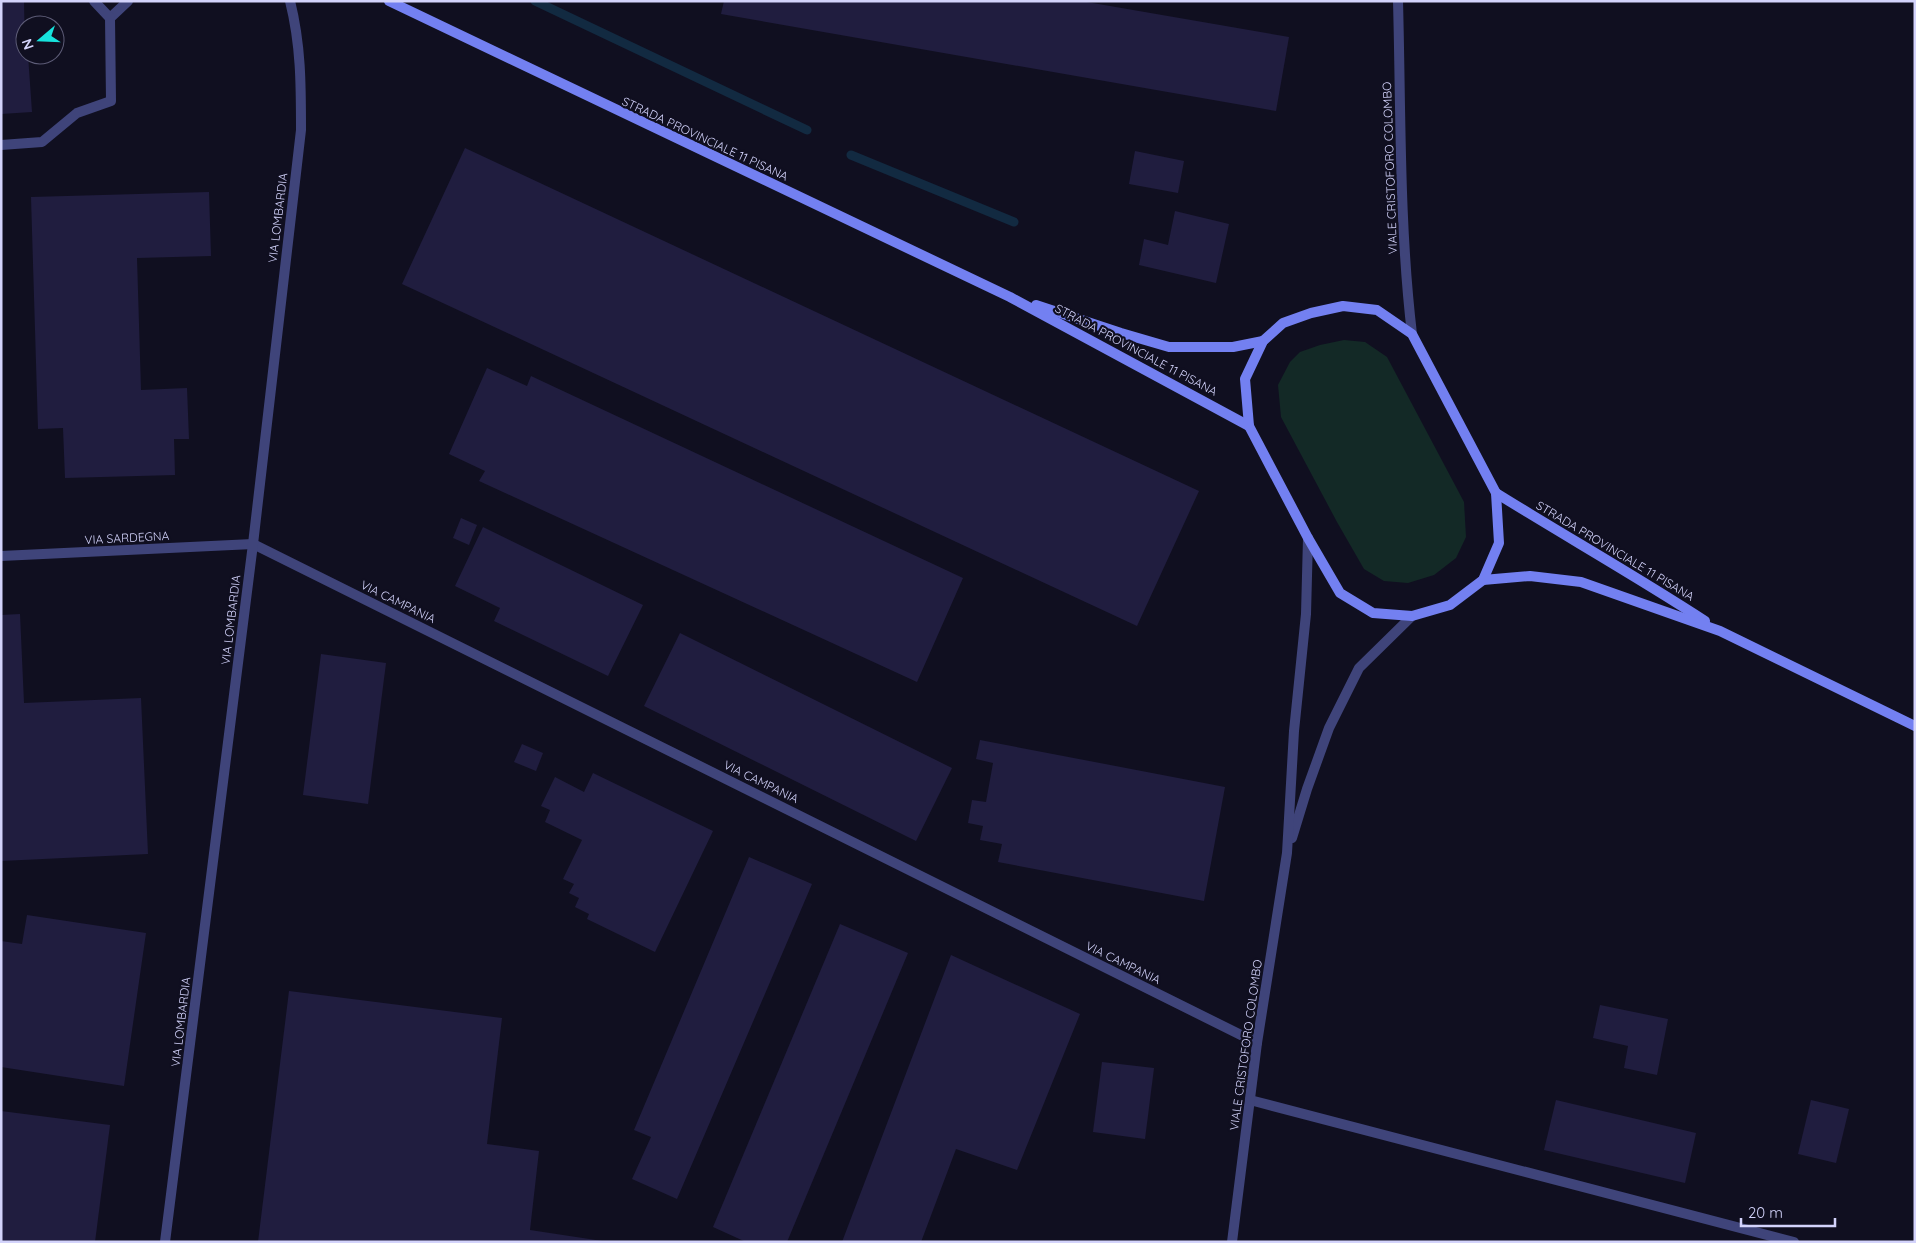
<svg xmlns="http://www.w3.org/2000/svg" width="1916" height="1243" viewBox="0 0 1916 1243" font-family="Quicksand,sans-serif">
<rect width="100%" height="100%" fill="#100f20"/>
<path fill="#132926" d="M1344 340 1365 342 1387 357 1464 502 1466 537 1456 558 1434 575 1408 583 1384 581 1364 569 1337 522 1281 417 1278 385 1290 362 1300 352 1320 345Z"/>
<g fill="none" stroke-linecap="round" stroke-linejoin="round">
<g stroke="#122a41" stroke-width="9">
<path d="M535 1 807 130"/>
<path d="M851 155 1014 222"/>
</g>
</g>
<g fill="#201d3f">
<path d="M1 1H24L25 55H28L32 112 1 114Z"/>
<path d="M724 1H1081L1289 37 1276 111 721 14Z"/>
<path d="M465 148 1199 491 1137 626 402 284Z"/>
<path d="M1135 151 1184 161 1178 193 1129 184Z"/>
<path d="M209 192 211 256 137 258 141 390 187 388 189 439H174L175 475 65 478 63 428 38 429 31 197Z"/>
<path d="M1175 211 1229 224 1216 283 1139 265 1144 239 1168 245Z"/>
<path d="M487 368 527 386 531 376 963 578 917 682 479 481 485 471 449 454Z"/>
<path d="M461 518 477 525 469 545 453 538Z"/>
<path d="M483 527 643 605 608 676 494 621 500 608 455 586Z"/>
<path d="M20 614 24 703 141 698 148 854 1 861V615Z"/>
<path d="M680 633 952 768 916 841 644 706Z"/>
<path d="M321 654 386 663 368 804 303 795Z"/>
<path d="M980 740 1225 787 1204 901 998 862 1002 844 980 840 983 826 968 823 972 800 986 802 993 763 976 759Z"/>
<path d="M522 744 543 753 536 771 514 762Z"/>
<path d="M593 773 713 831 655 952 587 919 589 914 575 907 579 898 569 893 574 884 563 879 582 840 545 822 550 810 541 806 555 777 584 792Z"/>
<path d="M749 857 812 884 677 1199 632 1179 651 1137 634 1130Z"/>
<path d="M27 915 146 933 124 1086 1 1067V941L22 944Z"/>
<path d="M840 924 908 953 787 1242H746L713 1227Z"/>
<path d="M951 955 1080 1014 1017 1170 956 1149 921 1242H842Z"/>
<path d="M289 991 502 1018 487 1144 539 1151 530 1230 609 1242H258Z"/>
<path d="M1600 1005 1668 1019 1657 1075 1624 1068 1628 1046 1593 1038Z"/>
<path d="M1102 1062 1154 1068 1145 1139 1093 1132Z"/>
<path d="M1556 1100 1696 1133 1685 1183 1544 1150Z"/>
<path d="M1811 1100 1849 1109 1836 1163 1798 1154Z"/>
<path d="M1 1111 110 1125 95 1242H1Z"/>
</g>
<g fill="none" stroke-linecap="round" stroke-linejoin="round">
<g stroke="#3f447a" stroke-width="10">
<path d="M110 18 128 1"/>
<path d="M1 145 42 142 77 113 111 101 110 18 94 1"/>
</g>
<g stroke="#3f447a" stroke-width="10">
<path d="M1398 1C1401 112 1399 224 1412 334"/>
<path d="M1 556 253 544 1257 1043"/>
<path d="M1250 1100 1794 1242"/>
<path d="M165 1242 253 544 301 130C301 85 301 45 290 1"/>
</g>
<g stroke="#3f447a" stroke-width="10">
<path d="M1292 838 1307 789 1329 728 1359 668 1412 616"/>
<path d="M1232 1242 1257 1043 1287 853 1294 731 1306 614 1308 538"/>
</g>
<g stroke="#7380f1" stroke-width="10">
<path d="M389 1 1010 297 1249 426"/>
<path d="M1036 305 1121 333 1169 347H1233L1263 341"/>
<path d="M1343 306 1377 310 1412 334 1496 493 1499 543 1483 580 1450 605 1412 616 1373 613 1340 593 1308 538 1249 426 1245 379 1263 341 1283 323 1311 313Z"/>
<path d="M1496 493C1565 536 1636 576 1705 621"/>
<path d="M1483 580 1530 576 1581 582 1720 631 1915 726"/>
</g>
</g>
<g text-anchor="middle" stroke-width="4.5" stroke-linejoin="round" paint-order="stroke">
<g font-size="12" fill="#d3d3fb" stroke="#100f20">
<text transform="translate(705 139) rotate(25)" y="4">STRADA PROVINCIALE 11 PISANA</text>
<text transform="translate(1390 168) rotate(-92)" y="4">VIALE CRISTOFORO COLOMBO</text>
<text transform="translate(278 218) rotate(-83)" y="4">VIA LOMBARDIA</text>
<text transform="translate(1136 350) rotate(28)" y="4">STRADA PROVINCIALE 11 PISANA</text>
<text transform="translate(127 538) rotate(-3)" y="4">VIA SARDEGNA</text>
<text transform="translate(1615 551) rotate(31)" y="4">STRADA PROVINCIALE 11 PISANA</text>
<text transform="translate(398 602) rotate(26)" y="4">VIA CAMPANIA</text>
<text transform="translate(231 620) rotate(-83)" y="4">VIA LOMBARDIA</text>
<text transform="translate(761 782) rotate(26)" y="4">VIA CAMPANIA</text>
<text transform="translate(1123 963) rotate(26)" y="4">VIA CAMPANIA</text>
<text transform="translate(181 1022) rotate(-83)" y="4">VIA LOMBARDIA</text>
<text transform="translate(1246 1045) rotate(-82)" y="4">VIALE CRISTOFORO COLOMBO</text>
</g>
</g>
<rect width="1916" height="1243" fill="none" stroke="#d3d3fb" stroke-width="5"/>
<g transform="translate(40 40) rotate(251)"><circle r="24" fill="#100f20" stroke="#5e5d78"/>
<path d="M0-4L9 19L0 12L-9 19Z" fill="#17e3dd"/>
<text y="-8" font-size="14" font-weight="bold" text-anchor="middle" fill="#d3d3fb">N</text>
</g>
<path d="M1741 1218v8h94v-8" fill="none" stroke="#d3d3fb" stroke-width="2.5"/>
<text x="1748" y="1218" font-size="15" fill="#d3d3fb" stroke="#100f20" stroke-width="4" paint-order="stroke">20 m</text>
</svg>
